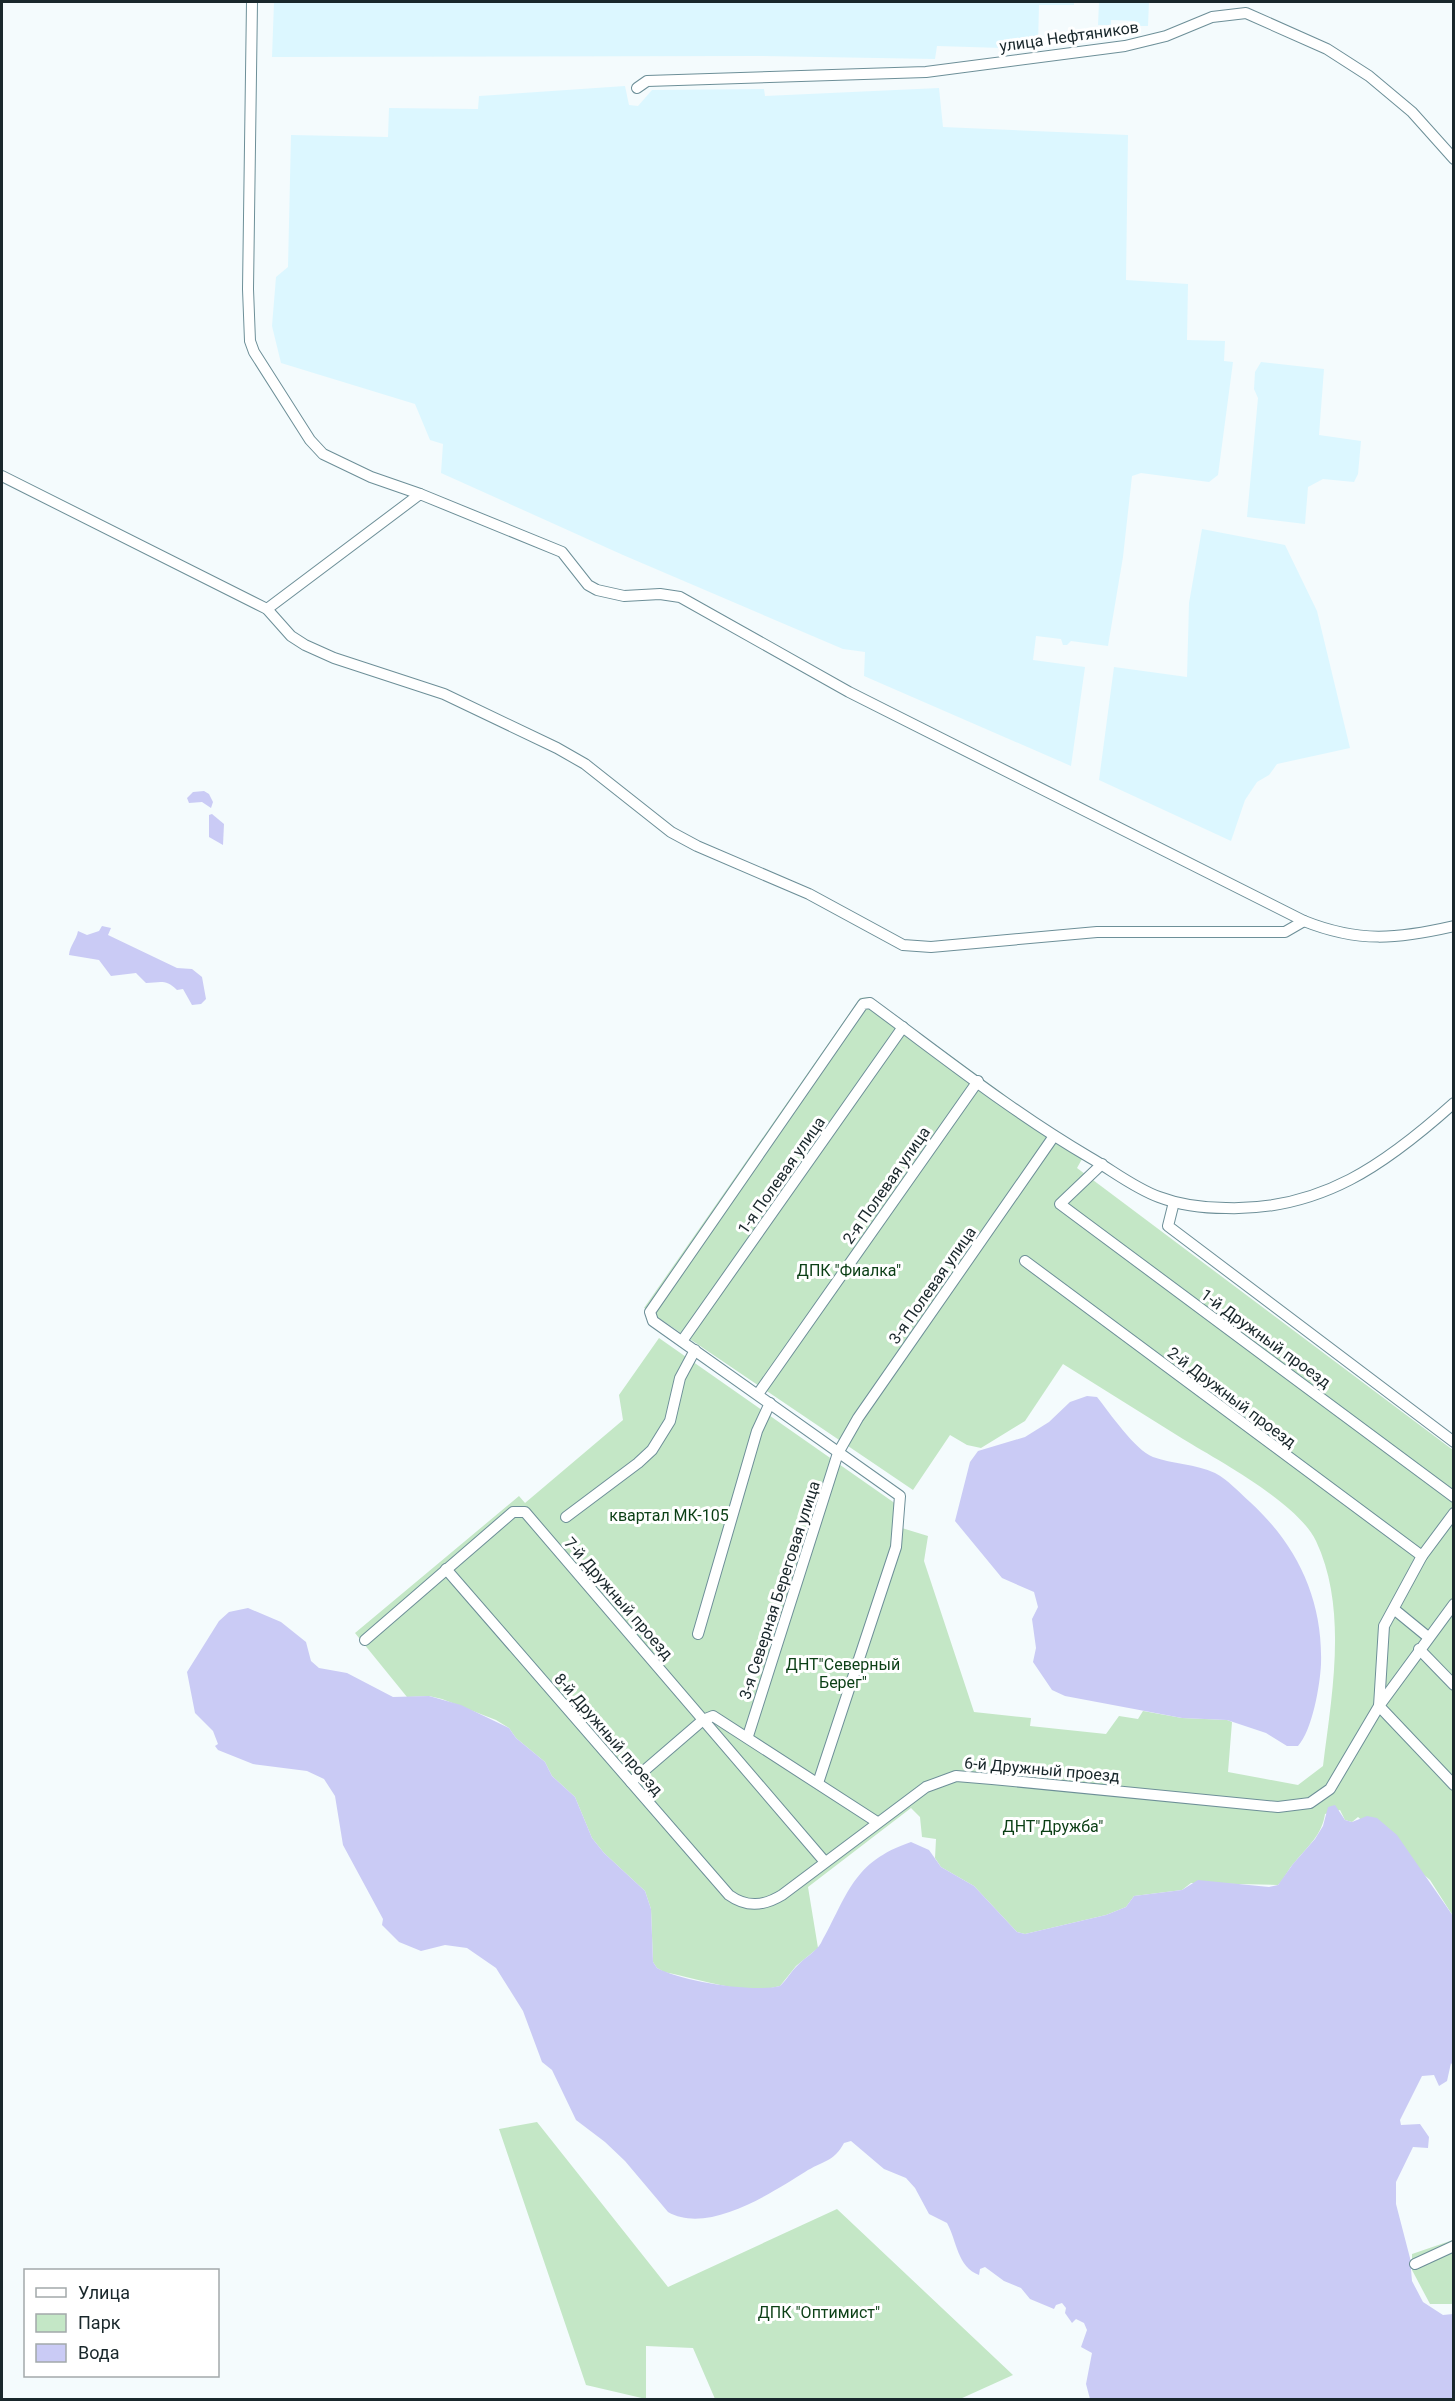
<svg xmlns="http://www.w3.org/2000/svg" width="1455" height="2401" viewBox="0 0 1455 2401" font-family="Roboto,sans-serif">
<rect width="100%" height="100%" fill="#f4fbfd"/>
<g fill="#dcf7ff">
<path d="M274 2H1074V5H1039L1038 45 1034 49 937 46 935 59 757 56 272 57Z"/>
<path d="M1099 2H1149L1148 26H1135V21L1111 20V25H1098Z"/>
<path d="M625 86 629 105 638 106 652 90 764 89 765 96 939 88 943 127 1128 135 1126 280 1188 284 1187 340 1225 341 1224 361 1233 362 1218 475 1209 482 1141 473 1132 476 1123 557 1108 646 1071 641 1067 645H1063L1061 639 1036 636 1033 660 1085 667 1071 766 864 676 865 652 843 649 623 555 441 473 443 444 430 440 415 404 281 363 272 326 276 277 288 267 291 135 388 137 389 108 478 109 479 96Z"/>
<path d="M1261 362 1324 369 1319 435 1361 441 1358 474 1354 482 1323 479 1308 487 1305 524 1247 517 1258 398 1254 389 1255 372Z"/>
<path d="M1202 529 1285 545 1317 611 1350 748 1277 764 1269 775 1257 782 1245 800 1231 841 1099 780 1114 667 1187 677 1189 603Z"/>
</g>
<g fill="#c4e7c6">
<path d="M870 997 1054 1131 1082 1159 1077 1168 1453 1450V1916L1430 1880 1358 1817 1352 1822 1345 1820 1340 1810 1325 1814C1322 1835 1308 1846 1295 1862 1288 1869 1285 1878 1278 1885L1191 1883 1182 1890 1134 1896 1126 1907 1106 1915 1025 1934 1017 1932 974 1886 941 1867 935 1858 936 1839 922 1837 920 1817 911 1808 808 1887 818 1948 796 1966 780 1986C743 1996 700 1979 664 1972L657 1968 653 1962 651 1909 645 1891 604 1853 592 1838 575 1797 552 1776 545 1762 516 1738 509 1728 496 1720 442 1699 429 1696 407 1697 355 1633 519 1496 525 1503 623 1420 619 1395 659 1338 896 1504 892 1525 928 1536 924 1561 974 1712 1031 1718 1030 1726 1106 1734 1119 1716 1138 1719 1143 1711 1182 1718 1227 1720 1232 1722 1228 1772 1298 1785 1323 1766C1332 1694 1348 1609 1316 1541 1298 1503 1219 1461 1183 1439 1143 1414 1103 1389 1063 1364L1025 1421 981 1448 967 1445 950 1435 913 1490 644 1308 860 998Z"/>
<path d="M537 2122 668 2287 837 2209 1013 2375 960 2399H715L693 2348 646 2346V2399L586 2385 499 2129Z"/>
<path d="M1453 2240V2304H1430L1412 2270V2254Z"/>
</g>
<g fill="#cacbf5">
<path d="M204 791 209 794 213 802 211 808 202 802 189 803 187 798 193 792Z"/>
<path d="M212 814 224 824 223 845 209 837V815Z"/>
<path d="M102 926 111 928 108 935 177 968 192 969 202 977 206 999 201 1004 192 1005 183 989 177 990C165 978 159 983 146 983L136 973 111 976 99 960 69 955C70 945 76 941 78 931L87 935 99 931Z"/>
<path d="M1087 1396 1097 1397C1109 1412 1135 1450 1153 1457 1172 1464 1196 1464 1215 1473 1228 1480 1239 1492 1250 1502 1297 1545 1323 1599 1321 1664 1320 1686 1312 1731 1298 1746H1287L1266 1733 1227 1720 1182 1718 1065 1696 1052 1690 1033 1662 1036 1648 1032 1619 1038 1607 1034 1592 1002 1578 955 1521 970 1462 978 1451 1025 1437 1049 1422 1070 1402Z"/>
<path d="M248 1608 281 1622 306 1642 311 1661 319 1668 347 1673 393 1697 429 1696 461 1705 509 1728 516 1738 545 1762 552 1776 575 1797 592 1838 604 1853 645 1891 651 1909 653 1962 657 1968C681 1981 753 1993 780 1986 787 1980 791 1971 798 1965 805 1957 816 1952 821 1943 848 1895 852 1862 911 1842L929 1850 941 1867 974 1886 1017 1932 1025 1934 1106 1915 1126 1907 1134 1896 1182 1890 1198 1880 1269 1887 1278 1885 1293 1864 1315 1839 1323 1826 1328 1807 1335 1805 1345 1820 1352 1822 1367 1816 1377 1818 1397 1835 1453 1916V2066L1451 2063 1447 2081 1439 2086 1434 2075 1422 2076 1400 2120 1401 2125 1420 2124 1429 2137 1428 2148 1413 2147 1396 2182V2204L1410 2258 1412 2281 1423 2302 1443 2315 1453 2314V2399H1090L1086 2384 1092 2353 1081 2347 1087 2330 1084 2323 1076 2319 1072 2323 1065 2313 1066 2308 1062 2303 1056 2305 1054 2309 1030 2299 1021 2288 1004 2281 985 2267 980 2269 979 2275C957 2267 957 2241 947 2223L929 2214 915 2188 906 2178 884 2169 851 2141 844 2143C834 2162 822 2161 805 2172 771 2193 708 2235 668 2212L625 2161 605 2142 576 2120 552 2070 542 2062 523 2011 496 1968 467 1948 445 1945 421 1951 399 1942 382 1925 383 1919 343 1845 335 1796 324 1779 307 1771 253 1764 218 1750 215 1746 218 1744 213 1731 195 1713 187 1672 219 1621 229 1612Z"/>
</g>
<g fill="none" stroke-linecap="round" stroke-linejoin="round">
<g stroke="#6d8f98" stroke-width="12">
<g id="minor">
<path d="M252 2 248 289 250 341 254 352 310 440 323 454 371 477 420 494"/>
<path d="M637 88 647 81 926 72 1125 46 1166 36 1212 17 1246 13 1327 49 1369 76 1412 112 1454 159"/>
<path d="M2 476 267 609 291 636 305 645 334 658 444 694 557 748 585 764 671 832 697 846 809 894 903 945 931 947 1097 932H1285L1304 921"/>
<path d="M267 609 420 494 562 552 588 585 597 590 624 596 660 594 680 597 849 692 1304 921C1359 943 1397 939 1454 926"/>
<path d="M1102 1164 1060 1204 1454 1497"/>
<path d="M1174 1202 1168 1226 1454 1442"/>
<path d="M1025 1261 1422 1556"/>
<path d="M682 1341 903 1027"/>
<path d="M758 1394 978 1081"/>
<path d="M1454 1513 1422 1556 1384 1626 1379 1706 1454 1785"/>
<path d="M566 1517 638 1463 652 1450 670 1421 680 1378 695 1350"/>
<path d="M446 1569 729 1895C747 1908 764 1906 782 1895L926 1787 956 1776 992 1779 1278 1807 1310 1803 1330 1789 1379 1706 1454 1604"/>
<path d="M1395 1610 1428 1637"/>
<path d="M698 1634 757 1431 770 1403"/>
<path d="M365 1640 513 1512H525L825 1862"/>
<path d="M1419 1649 1454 1685"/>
<path d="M748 1736 838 1453 858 1418 1054 1136"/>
<path d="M631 1782 703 1720 713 1716 877 1822"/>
<path d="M818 1783 896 1547 900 1496 653 1321 650 1312 863 1004 870 1003C941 1055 1012 1112 1089 1157 1112 1170 1134 1188 1159 1197 1180 1205 1204 1208 1226 1208 1321 1211 1386 1164 1454 1103"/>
<path d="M1415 2264 1454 2246"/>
</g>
</g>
<use href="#minor" stroke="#fff" stroke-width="10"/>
</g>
<g text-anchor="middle" stroke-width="6" stroke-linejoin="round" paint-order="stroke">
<g font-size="16" fill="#19272b" stroke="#fff">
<text transform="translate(1069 36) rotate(-8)" y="6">улица Нефтяников</text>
<text transform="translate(781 1175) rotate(-55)" y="6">1-я Полевая улица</text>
<text transform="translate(886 1185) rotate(-55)" y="6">2-я Полевая улица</text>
<text transform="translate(932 1285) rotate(-55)" y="6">3-я Полевая улица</text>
<text transform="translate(1266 1338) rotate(36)" y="6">1-й Дружный проезд</text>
<text transform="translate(1232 1397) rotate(37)" y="6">2-й Дружный проезд</text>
<text transform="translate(779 1590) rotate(-72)" y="6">3-я Северная Береговая улица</text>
<text transform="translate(619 1598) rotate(49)" y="6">7-й Дружный проезд</text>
<text transform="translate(609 1734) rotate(49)" y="6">8-й Дружный проезд</text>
<text transform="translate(1042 1769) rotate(5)" y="6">6-й Дружный проезд</text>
</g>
<g font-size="16" fill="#0b3f15" stroke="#fff">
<text x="849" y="1276">ДПК "Фиалка"</text>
<text x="669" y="1521">квартал МК-105</text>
<text x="843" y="1670">ДНТ"Северный<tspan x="843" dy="18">Берег"</tspan></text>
<text x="1053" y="1832">ДНТ"Дружба"</text>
<text x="819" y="2318">ДПК "Оптимист"</text>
</g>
</g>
<rect width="1455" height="2401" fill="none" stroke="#19272b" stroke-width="6"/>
<rect x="24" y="2269" width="195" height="108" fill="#ffffff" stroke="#a3a9aa" stroke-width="1.5"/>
<rect x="36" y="2288" width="30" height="9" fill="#ffffff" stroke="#a3a9aa" stroke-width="1.5"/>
<text x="78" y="2299" font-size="18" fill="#19272b">Улица</text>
<rect x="36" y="2314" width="30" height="18" fill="#c4e7c6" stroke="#a3a9aa" stroke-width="1.5"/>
<text x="78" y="2329" font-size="18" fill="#19272b">Парк</text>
<rect x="36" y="2344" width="30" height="18" fill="#cacbf5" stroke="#a3a9aa" stroke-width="1.5"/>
<text x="78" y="2359" font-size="18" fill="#19272b">Вода</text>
</svg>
